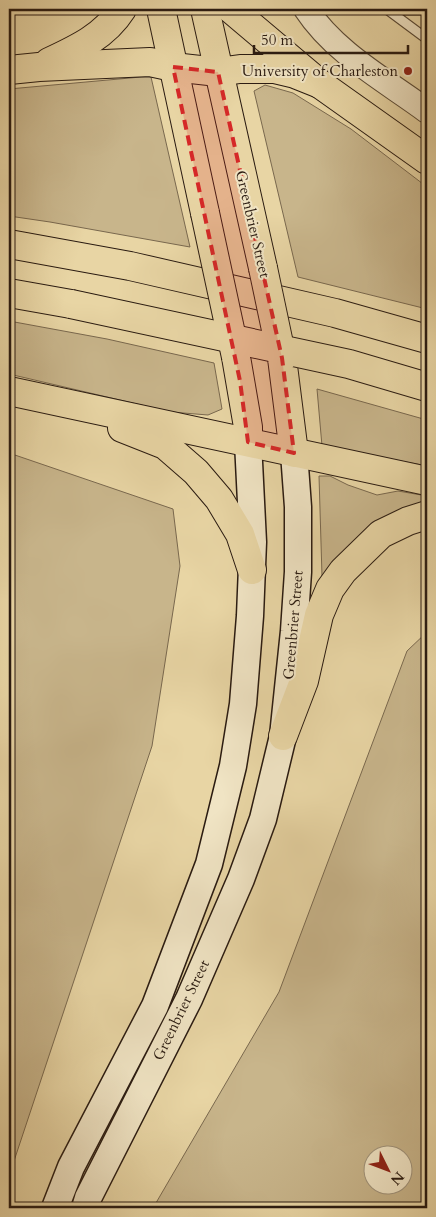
<svg xmlns="http://www.w3.org/2000/svg" width="436" height="1217" viewBox="0 0 436 1217" font-family="Cardo,serif">
<rect width="100%" height="100%" fill="#e8d5a4"/>
<filter id="stains"><feTurbulence type="fractalNoise" baseFrequency=".004" numOctaves="4"/><feColorMatrix values="0 0 0 0 .2 0 0 0 0 .09 0 0 0 0 .02 0 0 0 .5 -.17"/></filter>
<radialGradient id="worn" r=".72"><stop offset=".6" stop-color="#630" stop-opacity="0"/><stop offset="1" stop-color="#630" stop-opacity=".3"/></radialGradient>
<g fill="#c8b58b" stroke="#79684e" fill-rule="evenodd">
<path d="M141 77H151L190 247 50 222 9 216V89Z"/>
<path d="M265 85 293 93 351 129 427 187V309L298 277 254 91Z"/>
<path d="M9 321 107 339 214 363 222 409 208 415 171 412 9 374Z"/>
<path d="M317 389 427 420V466L322 446Z"/>
<path d="M9 453 173 509 180 566 152 746 9 1176Z"/>
<path d="M319 476H330L348 485 377 495 398 491 427 496V501C380 516 352 537 322 576Z"/>
<path d="M427 632V1208H153L279 992 407 651ZM404 1154V1184H374V1154Z"/>
</g>
<g fill="none" stroke-linecap="round" stroke-linejoin="round">
<g stroke="#5a4a36" stroke-width="11">
<path id="service" d="M427 10H388L427 39"/>
</g>
<g stroke="#5a4a36" stroke-width="26">
<path id="tertiary" d="M306 9C335 53 385 80 427 111"/>
</g>
<g stroke="#2a1b11" stroke-width="29">
<g id="secondary">
<path d="M55 1208 71 1167 155 1006 209 864 233 766 243 704 250 616 253 542 248 442"/>
<path d="M85 1208 88 1198 189 999 241 879 263 819 283 736 294 631 298 572V507L294 453"/>
</g>
</g>
<g stroke="#2a1b11" stroke-width="30">
<g id="primary">
<path d="M161 9 205 213"/>
<path d="M205 9 263 268"/>
<path d="M236 357 248 427V442"/>
<path d="M282 358 294 453"/>
</g>
</g>
<g stroke="#2a1b11" stroke-width="30">
<g id="motorway">
<path d="M231 9 320 84 427 160"/>
<path d="M49 62C77 49 105 36 122 9"/>
<path d="M9 70 39 67 150 62 173 67 218 72 240 69H274L295 74 320 84"/>
<path d="M9 244 130 266 335 313 427 339"/>
<path d="M9 293 71 304"/>
<path d="M9 391 427 481"/>
<path d="M122 428 165 445 196 472 219 499 240 534 252 570"/>
<path d="M283 736 304 681 319 615 330 589 343 571 381 534 408 521 427 515"/>
</g>
</g>
<use href="#service" stroke="#f0e4c4" stroke-width="9"/>
<use href="#tertiary" stroke="#f0e4c4" stroke-width="24"/>
<use href="#secondary" stroke="#f0e4c4" stroke-width="26"/>
<use href="#primary" stroke="#e8d5a4" stroke-width="28"/>
<use href="#motorway" stroke="#e8d5a4" stroke-width="28"/>
<g stroke="#2a1b11" stroke-width="30" stroke-linecap="butt">
<g id="primary-bridge">
<path d="M205 213 236 357"/>
<path d="M263 268 282 358"/>
</g>
</g>
<g stroke="#2a1b11" stroke-width="30" stroke-linecap="butt">
<path id="motorway-bridge" d="M71 304 349 364 427 387"/>
</g>
<use href="#primary-bridge" stroke="#e8d5a4" stroke-width="28"/>
<use href="#motorway-bridge" stroke="#e8d5a4" stroke-width="28"/>
</g>
<path fill="#d62828" fill-opacity="0.2" stroke="#d62828" stroke-width="4" stroke-dasharray="10 6" stroke-linejoin="round" d="M173 67 218 72 282 358 294 453 248 442 240 381Z"/>
<circle fill="#8f2418" stroke="#f0e4c4" stroke-width="2" cx="408" cy="71" r="5"/>
<g text-anchor="middle" stroke-width="4" stroke-linejoin="round" paint-order="stroke">
<g font-size="15" fill="#2a1b11" stroke="#f0e4c4" text-anchor="end">
<text x="398" y="76">University of Charleston</text>
</g>
<g font-size="15" fill="#2a1b11" stroke="#f0e4c4">
<text transform="translate(253 224) rotate(77)" y="5">Greenbrier Street</text>
<text transform="translate(293 625) rotate(-85)" y="5">Greenbrier Street</text>
<text transform="translate(181 1010) rotate(-64)" y="5">Greenbrier Street</text>
</g>
</g>
<rect width="436" height="1217" fill="none" stroke="#e8d5a4" stroke-width="30"/>
<rect x="10" y="10" width="416" height="1197" fill="none" stroke="#2a1b11" stroke-width="2.5"/>
<rect x="15" y="15" width="406" height="1187" fill="none" stroke="#2a1b11"/>
<g transform="translate(388 1170) rotate(132)"><circle r="24" fill="#f0e4c4" stroke="#a1947c"/>
<path d="M0-4L9 19L0 12L-9 19Z" fill="#8f2418"/>
<text y="-8" font-size="14" font-weight="bold" text-anchor="middle" fill="#2a1b11">N</text>
</g>
<path d="M254 45v8h154v-8" fill="none" stroke="#2a1b11" stroke-width="2.5"/>
<text x="261" y="45" font-size="15" fill="#2a1b11" stroke="#f0e4c4" stroke-width="4" paint-order="stroke">50 m</text>
<rect width="100%" height="100%" filter="url(#stains)"/>
<rect width="100%" height="100%" fill="url(#worn)"/>
</svg>
